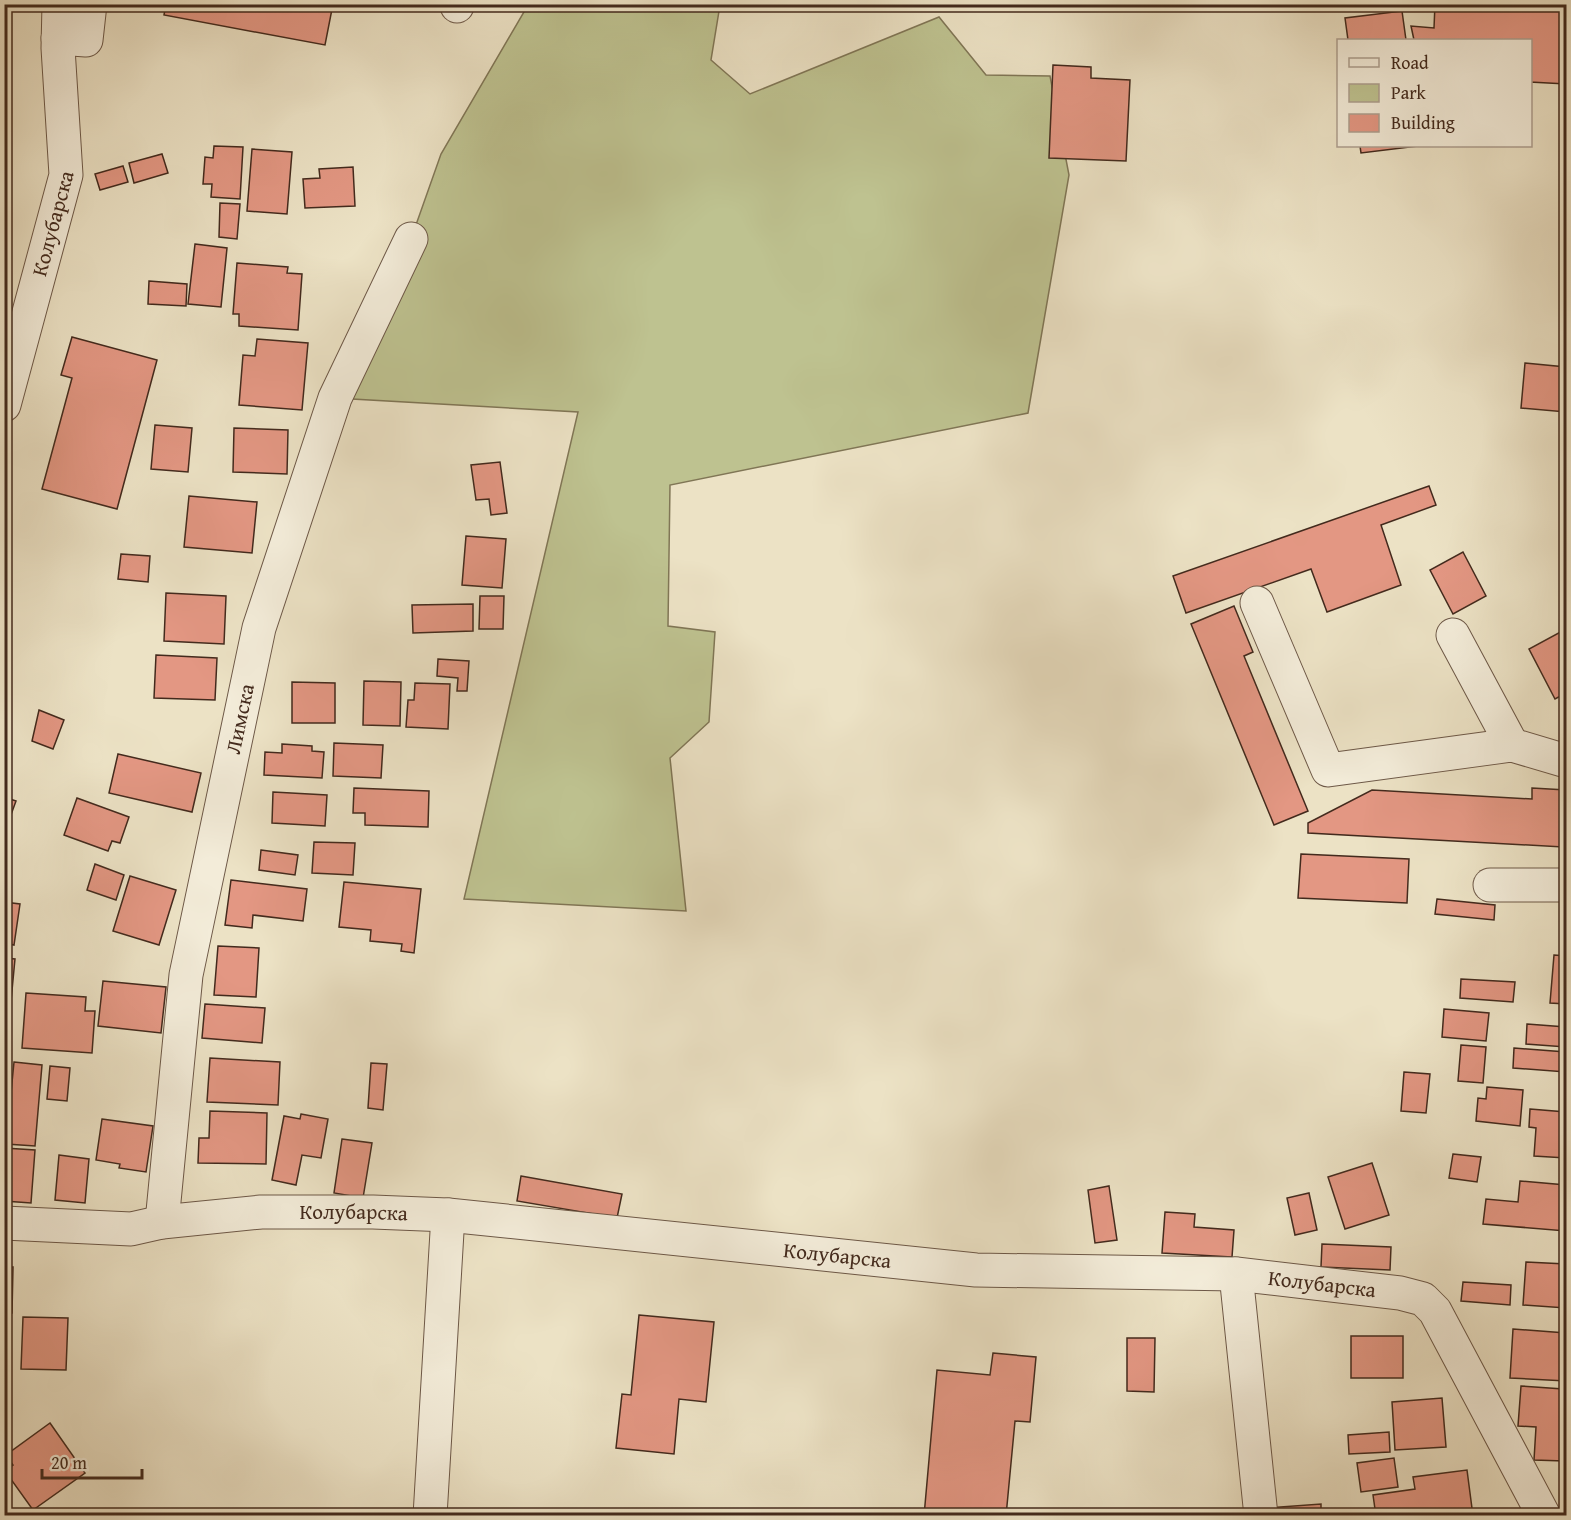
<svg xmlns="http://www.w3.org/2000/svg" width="1571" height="1520" viewBox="0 0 1571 1520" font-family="'Gentium Book Plus',serif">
<rect width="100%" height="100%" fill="#ece2c5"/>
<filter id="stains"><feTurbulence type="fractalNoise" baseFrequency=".00333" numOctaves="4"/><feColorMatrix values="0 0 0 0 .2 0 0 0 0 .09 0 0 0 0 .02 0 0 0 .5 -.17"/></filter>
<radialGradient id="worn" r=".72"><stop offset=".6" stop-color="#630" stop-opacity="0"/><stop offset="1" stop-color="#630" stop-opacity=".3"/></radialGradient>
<path fill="#bec290" stroke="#807656" stroke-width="1.5" d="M528 5H720L711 60 750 94 939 17 986 75 1050 76 1069 175 1028 413 670 485 668 626 715 632 709 722 670 758 686 911 464 899 578 412 335 398 411 239 441 154Z"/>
<g fill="#e39783" stroke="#432a1d" stroke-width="1.5">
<path d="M166 4H333L325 45 164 15Z"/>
<path d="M1435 4H1566V84L1530 82V40H1414L1411 26 1434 28Z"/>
<path d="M1402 11 1406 40H1348L1345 18Z"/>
<path d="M1053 65 1091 67V78L1130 80 1126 161 1049 158Z"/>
<path d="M214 146 243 147 240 199 211 197 212 184H203L205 157 213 158Z"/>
<path d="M1360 146H1418L1361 153Z"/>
<path d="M252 149 292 152 287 214 247 211Z"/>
<path d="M162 154 168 173 134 183 129 163Z"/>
<path d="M123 166 128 182 100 190 95 174Z"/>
<path d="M353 167 355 206 305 208 303 179 320 178 319 169Z"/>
<path d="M220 203 240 204 237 239 219 237Z"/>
<path d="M195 244 227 248 221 307 188 304Z"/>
<path d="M237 263 288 267 287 273 302 274 298 330 239 326V314H233Z"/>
<path d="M149 281 187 284 186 306 148 304Z"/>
<path d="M72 337 157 360 117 509 42 489 72 378 61 375Z"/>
<path d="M257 339 308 343 302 410 239 405 243 355 255 356Z"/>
<path d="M1525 363 1566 367V412L1521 408Z"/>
<path d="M155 425 192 428 188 472 151 469Z"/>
<path d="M234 428 288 430 287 474 233 472Z"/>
<path d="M500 462 507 513 491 515 489 499 476 500 471 465Z"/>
<path d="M1429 486 1436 505 1381 525 1401 585 1327 612 1311 569 1186 613 1173 576Z"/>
<path d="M189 496 257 502 252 553 184 547Z"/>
<path d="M466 536 506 539 502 588 462 585Z"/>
<path d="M1463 552 1486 596 1453 614 1430 570Z"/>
<path d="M121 554 150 556 148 582 118 579Z"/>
<path d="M166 593 226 596 224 644 164 641Z"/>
<path d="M480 596H504L503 629H479Z"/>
<path d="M473 604V631L413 633 412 605Z"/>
<path d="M1234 606 1253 652 1244 656 1308 811 1274 825 1191 624Z"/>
<path d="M1566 629V693L1555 699 1529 649Z"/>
<path d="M156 655 217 658 215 700 154 698Z"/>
<path d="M438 659 469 661 467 691H457L458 678 437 676Z"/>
<path d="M364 681 401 682 400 726 363 725Z"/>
<path d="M292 682 335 683V723H292Z"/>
<path d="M415 683 450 684 448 729 406 727 408 700H414Z"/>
<path d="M39 710 64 720 53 749 32 741Z"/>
<path d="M334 743 383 745 381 778 333 776Z"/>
<path d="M282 744 312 746V751L324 752 322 778 264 775 265 752 282 753Z"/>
<path d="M118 754 201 773 192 812 109 793Z"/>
<path d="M354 788 429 791 428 827 365 825V813H353Z"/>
<path d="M1532 788 1566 790 1563 847 1308 833V823L1372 790 1532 799Z"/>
<path d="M273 792 327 795 325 826 272 823Z"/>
<path d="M4 797 16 801 5 831H4Z"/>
<path d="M77 798 129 817 120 843 112 841 108 851 64 835Z"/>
<path d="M314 842 355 843 353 875 312 873Z"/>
<path d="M261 850 298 855 295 875 259 870Z"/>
<path d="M1301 854 1409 859 1407 903 1298 898Z"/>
<path d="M95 864 124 875 116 900 87 890Z"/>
<path d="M130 876 176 890 159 945 113 931Z"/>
<path d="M231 880 307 889 303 921 253 915 252 928 225 925Z"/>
<path d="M344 882 421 889 414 953 401 951 402 944 370 941 371 930 339 927Z"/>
<path d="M1437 899 1495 905 1494 920 1435 914Z"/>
<path d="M4 902 20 904 14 945 4 943Z"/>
<path d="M218 946 259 948 256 997 214 995Z"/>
<path d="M1554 955 1566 956V1004L1550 1003Z"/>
<path d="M4 958 15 959 11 1001 4 1000Z"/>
<path d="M1461 979 1515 982 1513 1002 1460 998Z"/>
<path d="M103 981 166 987 161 1033 98 1026Z"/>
<path d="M26 993 86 997 85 1011H95L92 1053 22 1048Z"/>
<path d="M205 1004 265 1008 262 1043 202 1038Z"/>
<path d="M1444 1009 1489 1013 1486 1041 1442 1037Z"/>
<path d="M1527 1024 1566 1027V1047L1526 1044Z"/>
<path d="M4 1042 11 1043 5 1109H4Z"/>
<path d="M1461 1045 1486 1047 1483 1083 1458 1081Z"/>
<path d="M1514 1048 1566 1052V1072L1513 1068Z"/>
<path d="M210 1058 280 1062 278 1105 207 1102Z"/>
<path d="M14 1062 42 1065 35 1146 6 1144Z"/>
<path d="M371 1063 387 1064 383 1110 368 1108Z"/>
<path d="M50 1066 70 1068 67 1101 47 1099Z"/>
<path d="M1404 1072 1430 1074 1426 1113 1401 1111Z"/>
<path d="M1487 1087 1523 1090 1520 1126 1476 1121 1478 1098 1486 1099Z"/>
<path d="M1530 1109 1566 1112V1158L1534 1156 1536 1128 1529 1127Z"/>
<path d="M210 1111 267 1113 266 1164 198 1163 199 1138H209Z"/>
<path d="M301 1114 328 1119 321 1158 302 1155 296 1185 272 1180 284 1116 300 1119Z"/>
<path d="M102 1119 153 1126 146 1172 119 1168 120 1164 96 1160Z"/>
<path d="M342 1139 372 1143 363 1198 334 1193Z"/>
<path d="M4 1148 35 1150 31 1203 4 1201Z"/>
<path d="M1453 1154 1481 1157 1477 1182 1449 1178Z"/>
<path d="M59 1155 89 1159 85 1203 55 1200Z"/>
<path d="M1372 1163 1389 1215 1345 1229 1328 1177Z"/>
<path d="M521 1176 622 1194 617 1218 517 1201Z"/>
<path d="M1520 1181 1566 1185V1231L1483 1224 1486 1199 1518 1202Z"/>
<path d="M1109 1186 1117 1240 1095 1243 1088 1190Z"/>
<path d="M1309 1193 1317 1230 1295 1235 1287 1198Z"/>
<path d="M1165 1212 1195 1214 1194 1227 1234 1230 1232 1257 1162 1253Z"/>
<path d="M1322 1244 1391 1247 1390 1270 1321 1267Z"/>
<path d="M1526 1262 1566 1264V1308L1523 1305Z"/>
<path d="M4 1267H13L12 1313H4Z"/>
<path d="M1463 1282 1511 1285 1510 1305 1461 1301Z"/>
<path d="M639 1315 714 1322 706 1402 679 1399 674 1454 616 1448 622 1394 631 1395Z"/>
<path d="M23 1317 68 1318 66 1370 21 1369Z"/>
<path d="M1513 1329 1566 1333V1381L1510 1378Z"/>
<rect x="1351" y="1336" width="52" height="42"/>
<path d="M1127 1338H1155L1154 1392 1127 1391Z"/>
<path d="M993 1353 1036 1357 1030 1422 1015 1421 1006 1516H924L937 1370 990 1375Z"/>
<path d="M1521 1386 1563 1389 1561 1427H1566L1564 1461 1534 1460 1536 1427 1518 1426Z"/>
<path d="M1442 1398 1446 1447 1395 1450 1392 1402Z"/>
<path d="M50 1423 85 1473 33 1510 5 1471 13 1465 6 1455Z"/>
<path d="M1389 1432 1390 1452 1349 1454 1348 1435Z"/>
<path d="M1394 1458 1398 1487 1361 1492 1357 1463Z"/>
<path d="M1467 1470 1473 1516H1376L1373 1495 1415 1489 1413 1477Z"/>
<path d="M1321 1504V1516H1268V1508Z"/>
</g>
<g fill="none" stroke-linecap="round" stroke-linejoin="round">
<g stroke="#6d5847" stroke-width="35">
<g id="minor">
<path d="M457 4V6"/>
<path d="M58 38 86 40 90 4"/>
<path id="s1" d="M4 405 66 175 58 48 59 4"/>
<path d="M1257 603 1328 770 1512 745 1566 761"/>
<path d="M1453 635 1512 745"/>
<path d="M1490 885H1566"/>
<path id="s2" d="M162 1222 186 975 259 628 335 398 411 239"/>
<path id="s3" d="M4 1223 131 1229 162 1222 261 1212H373L448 1215 976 1270 1236 1274 1400 1293 1423 1299 1435 1311 1544 1516"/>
<path d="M1236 1274 1261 1516"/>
<path d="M430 1516 448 1215"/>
</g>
</g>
<use href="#minor" stroke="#f3ecd9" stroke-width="33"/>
</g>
<g text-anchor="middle" stroke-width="5" stroke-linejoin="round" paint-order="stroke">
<g font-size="21" fill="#432a1d" stroke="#f3ecd9">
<text dy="7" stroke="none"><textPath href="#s1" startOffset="188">Колубарска</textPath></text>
<text dy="7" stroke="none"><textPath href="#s2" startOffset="510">Лимска</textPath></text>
<text dy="7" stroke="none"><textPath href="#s3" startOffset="351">Колубарска</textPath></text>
<text dy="7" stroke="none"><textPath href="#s3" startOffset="837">Колубарска</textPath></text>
<text dy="7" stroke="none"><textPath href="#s3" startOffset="1323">Колубарска</textPath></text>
</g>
</g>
<rect width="1571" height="1520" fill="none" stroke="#ece2c5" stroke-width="24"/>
<rect x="6" y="6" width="1559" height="1508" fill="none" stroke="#432a1d" stroke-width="3"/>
<rect x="12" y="12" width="1547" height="1496" fill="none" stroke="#432a1d" stroke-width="1.5"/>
<rect x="1337" y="39" width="195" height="108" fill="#f3ecd9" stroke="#ad9e8e" stroke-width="1.5"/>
<rect x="1349" y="58" width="30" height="9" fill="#f3ecd9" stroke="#ad9e8e" stroke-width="1.5"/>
<text x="1391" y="69" font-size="18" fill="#432a1d">Road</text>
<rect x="1349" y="84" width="30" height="18" fill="#bec290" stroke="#ad9e8e" stroke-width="1.5"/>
<text x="1391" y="99" font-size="18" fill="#432a1d">Park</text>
<rect x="1349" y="114" width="30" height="18" fill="#e39783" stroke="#ad9e8e" stroke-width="1.5"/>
<text x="1391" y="129" font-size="18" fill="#432a1d">Building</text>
<path d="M42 1469v9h100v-9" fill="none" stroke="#432a1d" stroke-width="3"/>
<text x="51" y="1469" font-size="18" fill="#432a1d" stroke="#f3ecd9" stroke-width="4.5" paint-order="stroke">20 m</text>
<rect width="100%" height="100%" filter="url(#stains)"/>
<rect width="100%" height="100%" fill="url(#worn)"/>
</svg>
